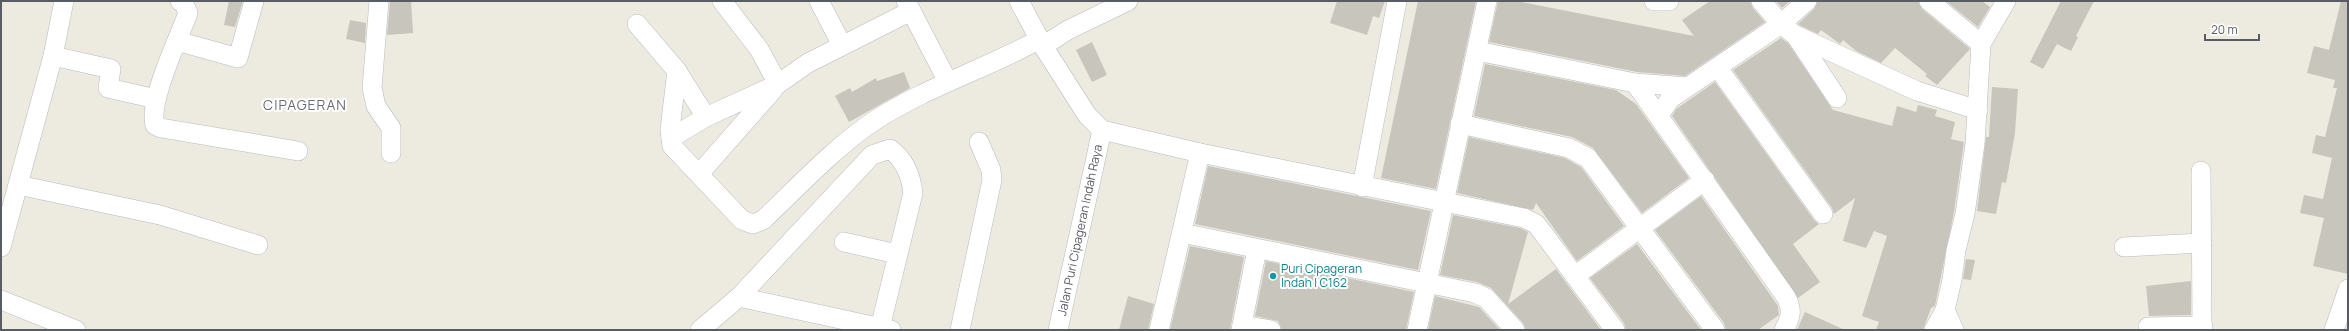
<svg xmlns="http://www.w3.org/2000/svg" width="2349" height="331" viewBox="0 0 2349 331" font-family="Manrope,sans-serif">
<rect width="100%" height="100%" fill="#edebe0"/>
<g fill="#c8c5bd">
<path d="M229 1H243L235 27 224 25Z"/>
<path d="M390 1H411L413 33 387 35Z"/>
<path d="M1337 1H1385L1379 18 1373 16 1367 35 1330 23Z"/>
<path d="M1418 1H1476L1436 189 1381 178Z"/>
<path d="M1498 1H1516L1694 36 1682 20 1710 1H1750L1753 8 1765 22 1685 76 1637 72 1489 42Z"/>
<path d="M1776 1H1790L1782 8Z"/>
<path d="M1818 1H1918L1922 9 1970 49 1937 85 1925 76 1927 74 1895 48 1881 63 1856 51 1843 40 1840 44 1821 30 1818 34 1801 26 1798 24 1814 9Z"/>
<path d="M1946 1H1982L1990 7 1978 27Z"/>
<path d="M2061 1H2094L2076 36 2078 37 2071 51 2057 44 2043 69 2030 62Z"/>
<path d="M2341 1H2348V274L2313 266 2324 218 2300 213 2304 195 2323 199 2332 158 2312 153 2316 135 2325 137 2337 88H2333L2335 80 2307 73 2314 46 2329 50Z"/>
<path d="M350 20 366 23 365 43 346 39Z"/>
<path d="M1781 38 1788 43 1833 110 1892 126 1897 106 1916 112 1918 105 1937 110 1935 116 1955 122 1951 139 1964 142 1954 212 1935 306 1931 308 1923 330H1876L1879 322 1862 316 1887 236 1874 231 1866 248 1843 241 1855 198 1834 214 1832 208 1733 70Z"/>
<path d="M1092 42 1107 75 1092 82 1076 50Z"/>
<path d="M1485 64 1616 90 1636 104 1689 178 1642 213 1593 148 1572 137 1474 116Z"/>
<path d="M904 72 910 88 849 122 835 96 850 88 852 92 876 78 877 81Z"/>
<path d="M1715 82 1814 220 1819 224 1793 244 1820 282 1798 298 1672 116 1676 109Z"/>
<path d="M1992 87 2018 89 2015 133 2006 183 2002 182 1996 214 1977 211 1986 137H1989Z"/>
<path d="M1469 137 1565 158 1581 167 1624 226 1577 261 1536 203 1533 210 1457 193Z"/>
<path d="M1208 166 1431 211 1418 270 1195 224Z"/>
<path d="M1701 196 1778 306 1779 315 1758 330H1726L1724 323 1655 230Z"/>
<path d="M1453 215 1520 228 1528 232 1508 304 1556 269 1601 330H1526L1523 323 1491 288 1477 282 1440 275Z"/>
<path d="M1637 244 1701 330H1626L1624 323 1590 278Z"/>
<path d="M1190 246 1244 257 1230 330H1170Z"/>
<path d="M1966 259 1975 260 1971 280 1963 279Z"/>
<path d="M1266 261 1414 292 1406 330H1282L1278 321 1255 316Z"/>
<path d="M2191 281V315L2149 316 2146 286Z"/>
<path d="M1128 296 1154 304 1148 330H1119Z"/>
<path d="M1435 296 1479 307 1500 330H1428Z"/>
<path d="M1805 312 1845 330H1797Z"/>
</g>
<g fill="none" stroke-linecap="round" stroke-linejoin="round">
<g stroke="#b8bac0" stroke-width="20">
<g id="street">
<path d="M180 1 184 4 188 13C179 38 148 101 155 125L161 128 298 151"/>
<path d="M379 1 372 88 376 106 391 128V153"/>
<path d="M722 1 759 49 778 84"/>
<path d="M819 1 842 45"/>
<path d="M906 1 948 82"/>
<path d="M1019 1 1043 46 1087 115 1102 130 1200 153 1524 218 1536 224 1543 233 1615 330"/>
<path d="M1654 1H1669"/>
<path d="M1761 1 1781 24 1795 35 1917 91 1978 110"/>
<path d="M1929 1 1981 44"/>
<path d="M637 24 677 71 706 117"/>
<path d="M1796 36 1837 98"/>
<path d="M177 41 238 58 254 1"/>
<path d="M1043 46 1068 30 1128 1"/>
<path d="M1477 51 1635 83 1687 87"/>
<path d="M53 56 111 69 108 88 156 99"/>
<path d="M1718 68 1823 214"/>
<path d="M677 71 670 129 672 146 742 220 753 224 763 220C798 187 835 147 874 121 926 87 986 69 1040 39"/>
<path d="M1635 83 1786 297C1793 310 1791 317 1784 330"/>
<path d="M1659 115 1670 99 1781 24 1807 1"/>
<path d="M1460 124 1569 148 1588 158 1715 330"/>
<path d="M671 138 706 117 778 84 808 63 911 11"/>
<path d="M2201 171 2202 330"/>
<path d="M699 174 773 90"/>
<path d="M18 185 160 215 258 245"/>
<path d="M1362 187 1397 1"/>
<path d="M1182 233 1475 293 1486 298 1515 330"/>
<path d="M844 242 897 254"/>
<path d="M1 247 53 56 64 1"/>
<path d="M2124 247 2202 243"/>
<path d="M1575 276 1705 180"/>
<path d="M739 297 891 330"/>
<path d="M1 300 76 330"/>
<path d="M1945 310 1954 330"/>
<path d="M1242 325 1271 330"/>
<path d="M2148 327 2203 326"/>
<path d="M700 330 739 297 872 155 890 149C904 159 911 176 913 193L880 328"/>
<path d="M960 330 992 180 991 170 979 142"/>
<path d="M1058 330 1102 130"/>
<path d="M1159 330 1200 153"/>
<path d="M1241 330 1257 249"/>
<path d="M1417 330 1487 1"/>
<path d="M1934 330 1945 310 1952 280 1956 250 1965 214 1975 144 1981 44 2006 1"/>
<path d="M2334 330 2348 289"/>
</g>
</g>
<use href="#street" stroke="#fff" stroke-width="19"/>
</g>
<circle fill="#0f9aa8" stroke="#fff" stroke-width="1.5" cx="1273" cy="276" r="4"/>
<g text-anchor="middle" stroke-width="4" stroke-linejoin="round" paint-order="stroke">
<g font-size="12" fill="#595c62" stroke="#fff">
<text transform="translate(1080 230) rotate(-78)" y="4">Jalan Puri Cipageran Indah Raya</text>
</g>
<g font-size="12" fill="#0d838f" stroke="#fff" text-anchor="start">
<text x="1281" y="273">Puri Cipageran<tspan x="1281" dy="14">Indah I C162</tspan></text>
</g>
<g font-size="14" letter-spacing="1" fill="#6a6e74" stroke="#fff">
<text x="305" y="110">CIPAGERAN</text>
</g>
</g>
<rect width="2349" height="331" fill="none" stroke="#595c62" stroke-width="4"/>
<path d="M2205 34v6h54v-6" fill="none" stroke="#595c62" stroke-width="2"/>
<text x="2211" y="34" font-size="12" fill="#595c62" stroke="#ffffff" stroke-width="3" paint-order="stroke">20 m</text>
</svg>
